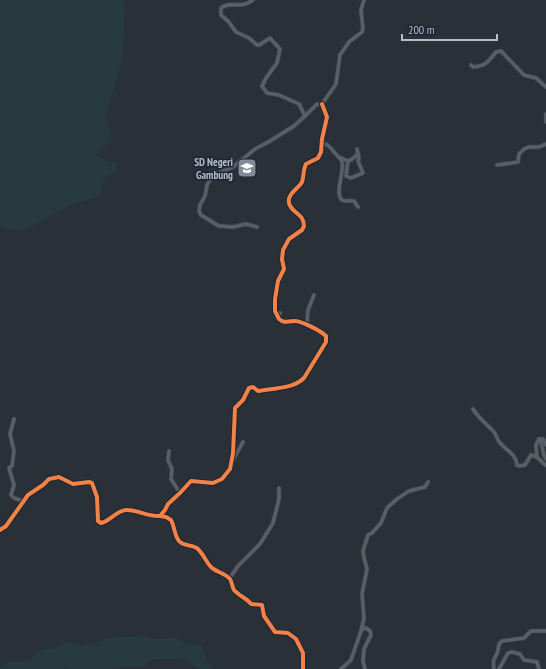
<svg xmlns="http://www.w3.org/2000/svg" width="546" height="669" viewBox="0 0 546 669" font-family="'PT Sans Narrow',sans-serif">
<rect width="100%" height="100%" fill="#2a3038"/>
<g fill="#273a3e">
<path d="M0 0H123L125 24 121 65 105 117 112 138 109 143 99 149 97 155 102 159 118 164C115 171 113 175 105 177L100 193 96 197 73 204 29 228 24 231 7 229 0 226Z"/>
<path d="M142 635 156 639 176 638 191 645 202 646 207 661 213 669H199L184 659 178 658 172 659H156L150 661 146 665 141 667H121L114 669H69L66 667 64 669H0V667L10 661C28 665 31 656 45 648 55 652 60 642 70 642 73 642 78 645 82 647 91 645 100 640 110 638 121 636 131 638 142 635Z"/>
</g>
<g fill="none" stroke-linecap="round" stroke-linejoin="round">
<g stroke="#484c53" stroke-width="4.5">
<g id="minor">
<path d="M253 0C240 10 230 0 221 8V15L228 21 236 32 249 38 257 45H259L270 38 279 48 280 49 277 63 266 78 262 86 267 93 279 95 299 104 305 116 317 104H322L336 84 340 55 349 42 362 32 363 29 361 10 364 0"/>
<path d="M471 65 473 67C486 66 489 61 496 52L501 51 524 75 536 78 546 87"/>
<path d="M546 114V122"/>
<path d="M322 143C328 144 330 147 334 152 337 156 341 158 342 162 345 170 334 194 342 200 345 202 350 200 354 201L358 207"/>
<path d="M339 157 348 161 346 176 351 178 363 173 358 161 359 158 357 149"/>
<path d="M348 161 351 160 358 154"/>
<path d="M497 165 518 162 519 154 524 149 529 147H539L546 144"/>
<path d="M257 227 246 224 233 227 219 226 201 215 199 211 200 205 205 196 207 185 213 175 233 167 255 149 270 141 294 126 305 116"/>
<path d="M277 318 280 313"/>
<path d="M307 325 308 310 314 295"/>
<path d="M473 409C479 419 487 424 494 432 497 436 497 440 500 443 507 451 516 454 517 465L519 466 525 465 531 455 537 457 536 445 539 439H543L546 445"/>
<path d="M14 419 10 434 14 451 12 466 9 468 14 485 11 495 14 498 23 501"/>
<path d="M539 439C544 445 541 452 546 459"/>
<path d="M169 451 168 460 172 469 171 479 180 493"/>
<path d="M537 457 545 465"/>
<path d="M233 460 243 442"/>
<path d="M160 516 166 517 171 520C175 527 174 535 179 541 184 547 193 544 198 549 204 555 206 562 211 567 216 572 225 573 230 579 232 582 232 587 234 590 239 596 247 598 251 604L262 605 264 616 275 632 288 633 296 639 303 653V669"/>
<path d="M0 530 6 526 28 495 43 485 49 479 59 477 73 484 89 482 92 483 97 497 98 521 101 523C110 521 116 511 126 510 136 509 148 517 160 516L165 510 168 504 180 493 191 481 213 483 222 479 230 469 233 453 235 408 243 400 249 388 253 387 258 391C273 388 293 389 304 378L326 342V336C321 331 302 321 294 321 287 321 285 324 279 319L275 311V299L278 281 284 269 282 259 283 250 289 239 302 230 304 226C304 213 291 213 289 203 287 194 298 189 302 182 304 176 303 170 306 164L318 158 321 152 322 139 327 117 322 104"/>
<path d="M229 579 238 566 260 544 273 523 279 499V488"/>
<path d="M361 631 364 618 362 594 367 569 364 558 363 551 368 535 372 533 381 523 387 508 397 499 409 491 425 487 428 482"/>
<path d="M341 669 351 660 361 631 362 629 366 628 370 631 371 635 364 649 363 661 365 669"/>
<path d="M494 669C492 657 496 659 498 650 499 645 498 644 502 641L524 638 531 631H546"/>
<path d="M499 669 508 653 512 652 520 654 524 660 537 662 539 669"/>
</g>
</g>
<use href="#minor" stroke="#5a5e66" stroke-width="3"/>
<g stroke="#1d2633" stroke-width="6">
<g id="cycleway">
<path d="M160 516 166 517 171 520C175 527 174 535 179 541 184 547 193 544 198 549 204 555 206 562 211 567 216 572 225 573 230 579 232 582 232 587 234 590 239 596 247 598 251 604L262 605 264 616 275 632 288 633 296 639 303 653V669"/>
<path d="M0 530 6 526 28 495 43 485 49 479 59 477 73 484 89 482 92 483 97 497 98 521 101 523C110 521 116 511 126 510 136 509 148 517 160 516L165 510 168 504 180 493 191 481 213 483 222 479 230 469 233 453 235 408 243 400 249 388 253 387 258 391C273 388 293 389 304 378L326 342V336C321 331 302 321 294 321 287 321 285 324 279 319L275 311V299L278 281 284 269 282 259 283 250 289 239 302 230 304 226C304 213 291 213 289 203 287 194 298 189 302 182 304 176 303 170 306 164L318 158 321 152 322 139 327 117 322 104"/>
</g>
</g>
<use href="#cycleway" stroke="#f48246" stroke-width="4"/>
</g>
<defs>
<g id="school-square" transform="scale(1)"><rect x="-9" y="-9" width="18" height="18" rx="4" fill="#848b96" stroke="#1d2633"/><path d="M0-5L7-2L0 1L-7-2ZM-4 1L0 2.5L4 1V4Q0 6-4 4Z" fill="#fff"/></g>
</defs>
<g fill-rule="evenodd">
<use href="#school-square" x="247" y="168"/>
</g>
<g text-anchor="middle" stroke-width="3" stroke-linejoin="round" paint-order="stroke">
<g font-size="11" font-weight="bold" fill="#b4bcc9" stroke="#1d2633" text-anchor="end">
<text x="233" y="166">SD Negeri<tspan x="233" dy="13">Gambung</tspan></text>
</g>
</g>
<path d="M402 34v6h95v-6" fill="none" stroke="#b4bcc9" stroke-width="2"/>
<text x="408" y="34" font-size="12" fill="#b4bcc9" stroke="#1d2633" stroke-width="3" paint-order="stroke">200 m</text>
</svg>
